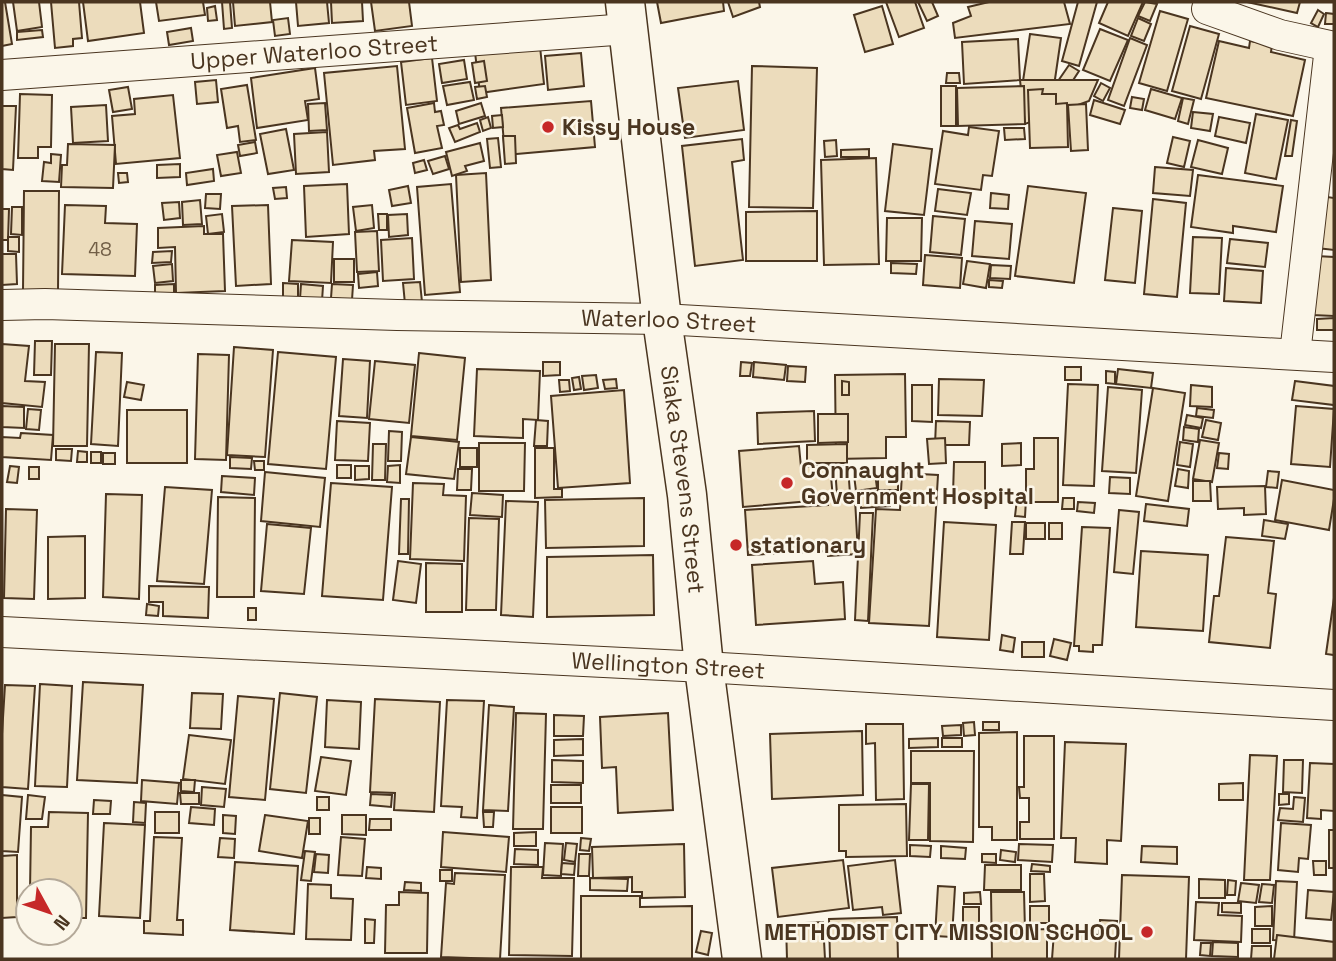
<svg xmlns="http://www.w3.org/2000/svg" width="1336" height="961" viewBox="0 0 1336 961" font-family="'Space Grotesk',sans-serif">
<rect width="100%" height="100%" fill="#fbf6e9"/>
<g fill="#ecdcbc" stroke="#4a3520" stroke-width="2">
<path d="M2 2H5L12 44 2 46Z"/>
<path d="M13 2H39L42 27 17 31Z"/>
<path d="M51 2H79L82 38 73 39V46L55 48Z"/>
<path d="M83 2H140L144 33 88 41Z"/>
<path d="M156 2H203L205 15 159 21Z"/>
<path d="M222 2H230L232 28 224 29Z"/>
<path d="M233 2H270L272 22 235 26Z"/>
<path d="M296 2H327L329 23 298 26Z"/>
<path d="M331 2H362L363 21 332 23Z"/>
<path d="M371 2H409L412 26 375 31Z"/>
<path d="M657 2H723L724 11 661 23Z"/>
<path d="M728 2H759L760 7 733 17Z"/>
<path d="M886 2H915L924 28 899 37Z"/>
<path d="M918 2H932L938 16 927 21Z"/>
<path d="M989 2H1064L1070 24 955 38 953 23 971 16 968 7Z"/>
<path d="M1078 2H1097L1079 66 1062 61Z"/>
<path d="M1108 2H1143L1128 36 1099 23Z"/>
<path d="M1145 2 1157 4 1150 21 1138 16Z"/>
<path d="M1247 2H1300L1297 13Z"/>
<path d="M215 6 217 20 208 21 207 8Z"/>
<path d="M882 6 893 44 865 52 854 15Z"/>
<path d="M1318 10 1324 14 1318 27 1311 23Z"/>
<path d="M1160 11 1188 19 1167 91 1139 83Z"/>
<path d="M1326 13 1334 14V24H1325Z"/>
<path d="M288 18 290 34 275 36 273 20Z"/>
<path d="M1138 18 1151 24 1144 41 1131 36Z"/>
<path d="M1190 26 1219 34 1201 99 1172 91Z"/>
<path d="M191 28 193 41 169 45 167 32Z"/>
<path d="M538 28 544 84 480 93 473 36Z"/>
<path d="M1100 29 1128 40 1110 81 1083 70Z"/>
<path d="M42 30 43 37 17 40V32Z"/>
<path d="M1030 34 1061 38 1054 86 1023 81Z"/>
<path d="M1130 38 1147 45 1124 106 1108 100Z"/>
<path d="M1018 39 1020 80 964 84 962 42Z"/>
<path d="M1219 41 1249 48 1250 41 1272 45 1271 52 1305 60 1293 116 1206 98Z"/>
<path d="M581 53 584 86 548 90 545 56Z"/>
<path d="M432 58 437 101 406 105 401 62Z"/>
<path d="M464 60 467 79 442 83 439 64Z"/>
<path d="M484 61 487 81 475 83 472 63Z"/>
<path d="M1069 65 1079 71 1066 91 1056 84Z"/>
<path d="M397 66 405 149 374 151 375 160 333 165 324 73Z"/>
<path d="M752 66 817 68 813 208 749 207Z"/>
<path d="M315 68 319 99 305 101 308 120 257 128 251 78Z"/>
<path d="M947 73H959L960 83H946Z"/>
<path d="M216 80 218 102 197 104 195 82Z"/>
<path d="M1020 80H1098L1089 101 1025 124Z"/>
<path d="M738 81 744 130 685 138 678 88Z"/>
<path d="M470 82 474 100 447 105 443 86Z"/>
<path d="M1101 83 1110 88 1103 101 1094 96Z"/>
<path d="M247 85 256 140 240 142 238 126 227 128 221 89Z"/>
<path d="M485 86 487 97 477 99 475 87Z"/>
<rect x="941" y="86" width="15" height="40"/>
<path d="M1024 86 1025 124 958 126 957 88Z"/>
<path d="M128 87 132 109 113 112 109 90Z"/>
<path d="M1043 89 1042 94H1056V104L1067 103 1068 147 1030 148 1028 90Z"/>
<path d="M1151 89 1182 98 1175 119 1145 110Z"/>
<path d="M20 94 52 95 51 147H38V158H18Z"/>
<path d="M173 95 180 158 116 164 112 116 135 114 134 99Z"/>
<path d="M1132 97 1144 99 1142 110 1130 108Z"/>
<path d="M1183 98 1194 100 1188 124 1178 121Z"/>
<path d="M1094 100 1125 110 1120 124 1090 115Z"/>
<path d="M591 101 595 147 505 155 501 108Z"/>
<path d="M325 103 327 130 309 131 308 104Z"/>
<path d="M434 103 435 112 441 111 444 125 437 126 442 148 415 153 407 108Z"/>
<path d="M481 103 485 116 459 124 456 111Z"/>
<path d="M1086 104 1088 150 1071 151 1068 105Z"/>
<path d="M106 105 108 141 73 143 71 107Z"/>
<path d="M2 106H16L13 170 2 169Z"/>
<path d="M1193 112 1213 114 1210 131 1191 128Z"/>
<path d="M1256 114 1288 120 1276 179 1245 173Z"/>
<path d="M502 115 503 127 493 128 492 116Z"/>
<path d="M488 117 491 128 483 131 480 120Z"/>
<path d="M1219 117 1250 123 1246 143 1215 136Z"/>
<path d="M1291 120 1297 121 1292 156H1285Z"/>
<path d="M477 123 480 132 455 142 449 128 458 125 460 129Z"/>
<path d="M969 127 999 131 992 176 983 175 981 190 935 184 943 131 968 135Z"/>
<path d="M1004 128H1024L1025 139 1005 140Z"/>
<path d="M286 129 294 170 268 174 260 134Z"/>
<path d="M327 132 329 172 296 174 294 134Z"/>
<path d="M503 136H515L516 163 505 164Z"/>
<path d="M1173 137 1190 141 1184 167 1167 163Z"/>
<path d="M498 138 501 167 490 168 487 139Z"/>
<path d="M742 139 744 160 732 162 743 260 695 266 682 146Z"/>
<path d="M836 140 837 156 825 157 824 141Z"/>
<path d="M1198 140 1228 148 1222 174 1191 167Z"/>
<path d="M255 142 257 153 240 156 238 145Z"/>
<path d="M480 143 484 161 465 166 467 171 452 176 446 152Z"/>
<path d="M68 144 115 145 113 188 61 187 62 165H67Z"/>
<path d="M893 144 932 149 924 215 885 211Z"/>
<path d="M869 149V157H841V150Z"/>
<path d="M237 152 241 173 221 176 217 155Z"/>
<path d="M51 154 61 155 59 182 42 181 44 162 51 163Z"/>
<path d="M445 156 449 169 433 174 428 161Z"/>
<path d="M876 158 879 264 824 265 821 160Z"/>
<path d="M424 160 427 170 415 173 413 163Z"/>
<path d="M180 164V177L157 178V165Z"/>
<path d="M1155 167 1193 170 1190 196 1153 193Z"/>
<path d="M213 169 214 181 187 185 186 173Z"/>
<path d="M118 173H127L128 182 119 183Z"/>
<path d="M486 173 491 280 461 282 456 175Z"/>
<path d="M1198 175 1283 186 1276 232 1233 226V233L1191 227Z"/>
<path d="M347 184 349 234 306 237 304 186Z"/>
<path d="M451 184 460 292 425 295 417 187Z"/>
<path d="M408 186 411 203 392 206 389 190Z"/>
<path d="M1028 186 1086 193 1074 283 1015 276Z"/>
<path d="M286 187 287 198 275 199 273 188Z"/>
<path d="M938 189 971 193 967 215 935 211Z"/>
<path d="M24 191H59L58 291H23Z"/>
<path d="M991 193 1009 195 1008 209 990 208Z"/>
<path d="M206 194H221L220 209 205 208Z"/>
<path d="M1321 196 1334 198V250L1317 248Z"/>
<path d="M1153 199 1186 203 1177 297 1144 294Z"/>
<path d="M200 200 202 224 183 225 182 202Z"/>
<path d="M179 202 180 218 164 220 162 203Z"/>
<path d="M65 205 106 206 105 223 137 224 135 276 62 274Z"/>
<path d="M268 205 271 284 236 286 232 206Z"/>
<path d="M372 205 374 228 356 231 353 207Z"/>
<path d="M12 207H22V235L11 234Z"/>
<path d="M1113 208 1142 211 1135 283 1105 280Z"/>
<path d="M2 209H9L8 240H2Z"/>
<path d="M817 211V261H746V212Z"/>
<path d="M222 214 224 232 208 234 206 216Z"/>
<path d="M378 214H387V230H379Z"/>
<path d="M407 214 408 235 389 237 388 215Z"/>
<path d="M933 216 965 219 961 255 930 252Z"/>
<path d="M887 218H922L921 261H886Z"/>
<path d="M975 221 1012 224 1009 259 972 256Z"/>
<path d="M204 226V234H223L225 291 176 293 175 247 158 248V228Z"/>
<path d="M377 231 379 271 357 272 355 232Z"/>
<path d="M8 237H19V252L8 251Z"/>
<path d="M1193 237 1222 238 1219 294 1190 293Z"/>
<path d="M412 238 414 279 383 281 381 240Z"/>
<path d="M1230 239 1268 243 1265 267 1227 263Z"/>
<path d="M292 240 333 242 331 283 289 281Z"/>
<path d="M172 251 171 262 152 263 153 252Z"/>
<path d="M2 254H16L17 284 2 285Z"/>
<path d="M925 255 962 258 960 288 923 285Z"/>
<path d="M1316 256 1334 257V316L1312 315Z"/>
<rect x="334" y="259" width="20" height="23"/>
<path d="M967 261 990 264 986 288 963 284Z"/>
<path d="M891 263 917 264 916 274 891 273Z"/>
<path d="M172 264 173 281 155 283 153 266Z"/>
<path d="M991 265 1011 266 1010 279 990 278Z"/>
<path d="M1226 268 1263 271 1261 303 1224 301Z"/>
<path d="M377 272 378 286 359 288 358 274Z"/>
<path d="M989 280 1003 281 1002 288 989 287Z"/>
<path d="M420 282 422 302 405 304 403 283Z"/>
<path d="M283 283 298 284V300L283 299Z"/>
<path d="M174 284V293L155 294V285Z"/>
<path d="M301 284 323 286 322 301 300 299Z"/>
<path d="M332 284 353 285 352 300 331 298Z"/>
<path d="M1334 318V330H1317V319Z"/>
<path d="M35 341H52L51 375H34Z"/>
<path d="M2 344 29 346 25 381 45 382 42 407 2 403Z"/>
<path d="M55 344H89L87 446H53Z"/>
<path d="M234 347 273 350 265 457 227 455Z"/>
<path d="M96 352 122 353 118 446 91 444Z"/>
<path d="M278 352 336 357 326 469 268 464Z"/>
<path d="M419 353 465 358 457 440 411 436Z"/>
<path d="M198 354 229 355 226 460 195 459Z"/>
<path d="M343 359 370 361 367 418 339 416Z"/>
<path d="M375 361 415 365 409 423 369 419Z"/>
<path d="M543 362H560V375L543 376Z"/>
<path d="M741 362 752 363 750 376H740Z"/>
<path d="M754 362 786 365 784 380 753 377Z"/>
<path d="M788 366 806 367 805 382 787 381Z"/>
<rect x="1065" y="367" width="16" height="13"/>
<path d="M477 369 540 371 538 420 523 419V438L474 436Z"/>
<path d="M1118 369 1153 373 1151 388 1116 384Z"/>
<path d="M1106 371 1115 372V384L1106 383Z"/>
<path d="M905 374 906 437H886V458L836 459 835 375Z"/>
<path d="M596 375 598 388 584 390 582 376Z"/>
<path d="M579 377 581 389 574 390 572 378Z"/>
<path d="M616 379 617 388 605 389 603 380Z"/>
<path d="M939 379 984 380 982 416 938 415Z"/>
<path d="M559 380H569L570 391 560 392Z"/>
<path d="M842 381 849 382V395H842Z"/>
<path d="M1295 381 1334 386V405L1292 400Z"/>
<path d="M127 382 144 385 141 400 124 397Z"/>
<path d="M1068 384 1098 385 1094 486 1063 485Z"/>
<path d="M912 385H932V422L912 421Z"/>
<path d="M1191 385 1212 387V407L1190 406Z"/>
<path d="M1108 387 1142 390 1136 473 1102 471Z"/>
<path d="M1153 388 1185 393 1168 501 1136 496Z"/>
<path d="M624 390 630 483 558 488 551 396Z"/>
<path d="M2 406 24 407V428L2 427Z"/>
<path d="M1296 406 1334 409 1330 467 1291 464Z"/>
<path d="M1197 408 1214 410 1213 418 1196 416Z"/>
<path d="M28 409 41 410 39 430 26 429Z"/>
<rect x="127" y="410" width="60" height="53"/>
<path d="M814 411 815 441 758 444 757 413Z"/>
<path d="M818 414H848V442L818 443Z"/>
<path d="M1187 415 1203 418 1201 428 1185 425Z"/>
<path d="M536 420 548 421 547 446H534Z"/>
<path d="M1206 420 1221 423 1218 440 1202 437Z"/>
<path d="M337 421 370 423 368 461 335 460Z"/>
<path d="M936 421 970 422 969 445H935Z"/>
<path d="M1184 427 1199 429 1198 442 1183 440Z"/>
<path d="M389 431 402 432 401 461H388Z"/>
<path d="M21 433 53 435 51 460 2 457V437L20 438Z"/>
<path d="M411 437 459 442 454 479 406 474Z"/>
<path d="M945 438 946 463 929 464 927 439Z"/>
<path d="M1034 438H1058V502H1026V469H1034Z"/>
<path d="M1200 440 1219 443 1212 482 1193 479Z"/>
<path d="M1180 442 1193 444 1190 467 1177 465Z"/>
<path d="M479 443H525L524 491H479Z"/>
<path d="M1021 443V465L1002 466V444Z"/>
<path d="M373 444H386L385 480H372Z"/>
<path d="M847 444V463H807V445Z"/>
<path d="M799 446 801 467 830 465 833 499 743 507 739 451Z"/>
<rect x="460" y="448" width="17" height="19"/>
<path d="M535 448H554V489H562V497L535 498Z"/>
<path d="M56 449H72L71 461 56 460Z"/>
<path d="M78 451 87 452V462H77Z"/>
<rect x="91" y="452" width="10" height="11"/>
<rect x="103" y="453" width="12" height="11"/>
<path d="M1219 453 1229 454 1228 469 1217 468Z"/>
<path d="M230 457 252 458 251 469 230 468Z"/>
<path d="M254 461H264V470H255Z"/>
<path d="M954 462H985V494H953Z"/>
<rect x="337" y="465" width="14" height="13"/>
<path d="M400 465V483L387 482 388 466Z"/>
<path d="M10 466 19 467 17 483 7 482Z"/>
<path d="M355 466H369V479L355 480Z"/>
<path d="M848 466 850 494 837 495 835 467Z"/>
<rect x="29" y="467" width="10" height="12"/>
<path d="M458 469H472L471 490H457Z"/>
<path d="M1178 469 1189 471 1188 488 1175 486Z"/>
<path d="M1268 471 1279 472 1277 488 1266 487Z"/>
<path d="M265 472 325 478 320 527 261 521Z"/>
<path d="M875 473 877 488 856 491 854 475Z"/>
<path d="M902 473 938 475 929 626 869 623 876 509 900 510Z"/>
<rect x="878" y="475" width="20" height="15"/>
<path d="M222 476 255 478 254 495 221 492Z"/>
<path d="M1110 477 1130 478V494L1109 493Z"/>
<path d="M1282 480 1334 490V499L1329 530 1275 520Z"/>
<path d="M1193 481H1210L1211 501H1193Z"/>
<path d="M331 483 392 487 383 600 322 596Z"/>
<path d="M413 483 444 484 443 495 466 496 464 561 410 559Z"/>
<path d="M1265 486 1266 514 1244 515V508L1218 509 1217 487Z"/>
<path d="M165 487 212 490 204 584 157 581Z"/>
<path d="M889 490 890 506 861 508 860 492Z"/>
<path d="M472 493 503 495 502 517 470 515Z"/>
<path d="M106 494 142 495 139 599 103 597Z"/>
<path d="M218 497 255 498 254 597H217Z"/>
<path d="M644 498V546L546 548 545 500Z"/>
<path d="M1063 498H1074V509H1062Z"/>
<path d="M401 499H409L408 554H399Z"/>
<path d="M855 499 858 554 828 556 827 551 748 555 745 510 828 505V501Z"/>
<path d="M1017 499H1026L1025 517 1015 516Z"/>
<path d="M506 501 538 502 533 617 501 615Z"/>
<path d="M1078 502 1095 503 1094 513 1077 511Z"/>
<path d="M1146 504 1189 509 1187 526 1144 521Z"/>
<path d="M6 509 37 510 34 599 4 598Z"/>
<path d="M1119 510 1139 512 1133 574 1114 572Z"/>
<path d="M860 513H873L868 621 855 620Z"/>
<path d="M469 518 499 519 496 610H466Z"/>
<path d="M1264 520 1288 524 1285 539 1262 536Z"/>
<path d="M944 522 996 525 989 640 937 637Z"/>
<path d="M1012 522H1025L1023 554H1010Z"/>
<rect x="1026" y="523" width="19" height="16"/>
<rect x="1049" y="523" width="13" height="16"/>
<path d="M267 524 311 528 304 594 261 591Z"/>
<path d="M1082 527 1110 528 1102 645H1093V652L1079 651V646H1074Z"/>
<path d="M85 536V598L48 599V537Z"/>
<path d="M1226 537 1274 541 1268 593 1276 594 1270 648 1209 642 1214 596H1219Z"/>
<path d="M1141 551 1208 555 1203 631 1136 627Z"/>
<path d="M653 555 654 615 547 617V557Z"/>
<path d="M398 561 421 564 416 603 393 600Z"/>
<path d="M813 561 815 584 843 582 845 619 756 625 752 565Z"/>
<path d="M426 563 462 564V612H426Z"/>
<path d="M149 586 209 587 208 618 163 616V602H149Z"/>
<path d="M1334 598V655L1326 654Z"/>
<path d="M147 604 159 606 158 616 146 615Z"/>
<rect x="248" y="608" width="8" height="12"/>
<path d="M1002 635 1015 638 1013 652 1000 650Z"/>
<path d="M1054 639 1071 643 1067 660 1050 656Z"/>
<rect x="1022" y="642" width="22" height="15"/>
<path d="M83 682 143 685 137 783 77 780Z"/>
<path d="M40 684 72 686 67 787 35 786Z"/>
<path d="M5 685 35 686 28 789 2 787V734Z"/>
<path d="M192 693 223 694 221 729 190 728Z"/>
<path d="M280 693 317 697 306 793 270 789Z"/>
<path d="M238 696 274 699 265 800 229 797Z"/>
<path d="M375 699 440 702 434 812 394 810 395 793 370 792Z"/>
<path d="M327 700 361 702 359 749 325 747Z"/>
<path d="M447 700 484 701 477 818 461 817 462 807 441 806Z"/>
<path d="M489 705 514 707 508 811 483 810Z"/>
<path d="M516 713 546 714 543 829H513Z"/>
<path d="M668 713 673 810 618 813 616 767 602 768 600 717Z"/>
<path d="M554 715 584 716 583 736H554Z"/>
<path d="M974 722 975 735 964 736 963 723Z"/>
<rect x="983" y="722" width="16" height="8"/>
<path d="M866 724H903L904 799 876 800 875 743 866 744Z"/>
<path d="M961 725V735L943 736 942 726Z"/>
<path d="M862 731 863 795 772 799 770 734Z"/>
<path d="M1017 732V840H992V827H979V733Z"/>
<path d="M189 735 231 740 225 784 183 779Z"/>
<path d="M1024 736H1054V839H1020V822H1029V798H1020L1019 787H1024Z"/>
<path d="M938 738V747L909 748V739Z"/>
<rect x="942" y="738" width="20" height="9"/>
<path d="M583 739V755L554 756V740Z"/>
<path d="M1065 742 1126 744 1121 841 1107 840V864L1075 862 1076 838H1061Z"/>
<path d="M911 751H974L973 842 930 841V783H911Z"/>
<path d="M1250 755 1277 756 1270 880H1244Z"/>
<path d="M321 757 351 761 346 795 315 791Z"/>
<path d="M552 760 583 761V783L552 782Z"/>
<path d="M1284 760H1303L1302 793 1283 792Z"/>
<path d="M1310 763 1334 764V811L1321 810V819L1307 818Z"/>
<path d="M142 780 179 783 177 804 141 801Z"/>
<path d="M181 780H195L194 792 181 791Z"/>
<path d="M1243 783V800H1219V784Z"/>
<path d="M911 784H929L928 840H909Z"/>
<rect x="551" y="785" width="30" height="18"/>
<path d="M202 787 226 789 224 807 201 805Z"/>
<path d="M180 793H199V804H181Z"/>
<path d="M371 794 392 795 391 807 370 805Z"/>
<path d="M1279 794H1289V804L1279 805Z"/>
<path d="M2 795 22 797 18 852 2 851Z"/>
<path d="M28 795 45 797 42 819H26Z"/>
<rect x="317" y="797" width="12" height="13"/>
<path d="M1294 797 1305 798 1303 822 1278 820 1280 808 1293 809Z"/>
<path d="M94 800 111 801 110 814H93Z"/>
<path d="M134 802 146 803 145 823 133 822Z"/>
<path d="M906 804 907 856 846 857V851H839V805Z"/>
<path d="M191 807 215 809 214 825 189 823Z"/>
<rect x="551" y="807" width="31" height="26"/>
<path d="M49 812 88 813 86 918H70V891H30L31 827H48Z"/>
<rect x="155" y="812" width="24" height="21"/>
<path d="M483 812H494L493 827H484Z"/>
<path d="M223 815 236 816 235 834 223 833Z"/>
<path d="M265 815 308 821 302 858 259 851Z"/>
<path d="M342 815H366V835L342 834Z"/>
<rect x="309" y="818" width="11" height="16"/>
<path d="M370 819H391V830H369Z"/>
<path d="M104 823 145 825 140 918 99 916Z"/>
<path d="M1281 823 1311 825 1308 859 1299 858 1298 872 1278 870Z"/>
<rect x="1329" y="830" width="5" height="38"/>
<path d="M443 832 509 837 506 872 441 867Z"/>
<path d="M536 832V846H514V833Z"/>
<path d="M154 837 182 838 177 920H183V935L144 933V921H150Z"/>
<path d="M341 837 365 839 362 876 338 875Z"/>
<path d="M220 838 235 839 234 858 218 857Z"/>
<path d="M581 838 591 839 589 851 580 850Z"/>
<path d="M545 843 563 844 561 876 543 875Z"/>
<path d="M566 843 577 844 575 862 564 860Z"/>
<path d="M684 844 685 897 642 898V892H632V877L593 878 592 847Z"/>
<path d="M1019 844 1053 845 1052 862 1018 860Z"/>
<path d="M910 845 931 846 930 857 910 856Z"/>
<path d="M941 846 966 848 965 859 941 858Z"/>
<path d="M1142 846 1177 847V864L1141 862Z"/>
<path d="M515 849 538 850V865L514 864Z"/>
<path d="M1001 850 1016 852 1015 862 1000 860Z"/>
<path d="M305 851 315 852 311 881 301 880Z"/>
<path d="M316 854 329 855 328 873 314 872Z"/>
<path d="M579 854H590L589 876H578Z"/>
<path d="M982 854H996V863L982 862Z"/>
<path d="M17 855V917L2 918V856Z"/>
<path d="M843 860 849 908 778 917 772 868Z"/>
<path d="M895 860 901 913 883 915 882 907 853 910 848 866Z"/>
<path d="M1313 861H1326V875H1314Z"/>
<path d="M235 862 298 866 294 934 230 930Z"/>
<path d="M562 863 575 864 574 875 561 874Z"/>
<path d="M1032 864 1050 866V872L1031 871Z"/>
<path d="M985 865H1021V890H984Z"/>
<path d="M367 867 381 868V879L366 878Z"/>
<path d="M511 867H543L542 878H574L572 956 509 955Z"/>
<rect x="440" y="870" width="12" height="11"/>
<path d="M455 873 505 875 500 959 441 957 446 883 454 884Z"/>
<path d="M1030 874H1044L1045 901 1030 902Z"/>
<path d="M1122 875 1189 877 1186 959H1119Z"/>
<path d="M590 878 628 879 627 891 590 890Z"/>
<path d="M1199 879 1225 880V898H1199Z"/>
<path d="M1228 880 1236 881 1235 895H1227Z"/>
<path d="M1276 881 1297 882 1294 941 1273 940Z"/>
<path d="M405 882 421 883V891L404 890Z"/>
<path d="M1241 883 1259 885 1256 903 1238 901Z"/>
<path d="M308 884 331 885V898L353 899 351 940 306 939Z"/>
<path d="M1262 884 1274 885 1272 903 1259 902Z"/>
<path d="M938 886 955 887 952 937 935 936Z"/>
<path d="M1308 890 1334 892 1331 920 1306 918Z"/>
<path d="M399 892 428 893 427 953H385L386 905H399Z"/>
<path d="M980 892 981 904H964V893Z"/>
<path d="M991 892H1024L1025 930 1047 929V959H992Z"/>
<path d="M581 896H640V907L692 906V959H581Z"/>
<path d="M1196 902 1219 903 1218 915 1242 916 1241 942 1194 940Z"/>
<path d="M1222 903H1241V913L1222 912Z"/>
<rect x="1030" y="906" width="19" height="17"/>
<path d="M1272 906V926H1255V907Z"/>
<rect x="963" y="907" width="16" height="24"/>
<path d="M897 917 898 959H830L829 919Z"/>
<path d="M365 919 375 920 374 943H365Z"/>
<path d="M1100 920 1117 921 1115 959H1052L1054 932 1099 935Z"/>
<path d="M823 922 825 959H787L786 924Z"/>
<rect x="1252" y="929" width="18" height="14"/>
<path d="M701 931 712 933 708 955 696 952Z"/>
<path d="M1277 935 1334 942V959H1274Z"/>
<path d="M1213 942 1238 943V957L1212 956Z"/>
<path d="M1201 943H1211L1210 956 1200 955Z"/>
<path d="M1252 946H1271V959H1251Z"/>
</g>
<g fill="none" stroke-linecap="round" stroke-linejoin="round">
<g stroke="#4a3520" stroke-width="32">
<g id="minor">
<path d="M1207 9 1280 35 1334 47"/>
<path id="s1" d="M2 75 628 29"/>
<path id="s2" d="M2 305 45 304 397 315 662 319 1334 357"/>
<path d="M1295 354 1330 47"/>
<path id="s3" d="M2 632 704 667 1334 705"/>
</g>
</g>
<g stroke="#4a3520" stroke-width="41">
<g id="primary">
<path id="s4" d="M625 2 662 319 687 495 704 667 742 959"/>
</g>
</g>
<use href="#minor" stroke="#fbf6e9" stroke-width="30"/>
<use href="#primary" stroke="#fbf6e9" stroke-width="38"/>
</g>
<g fill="#c62828" stroke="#fbf6e9" stroke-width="2.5">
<circle cx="548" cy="127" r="7"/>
<circle cx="787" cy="483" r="7"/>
<circle cx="736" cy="545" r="7"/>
<circle cx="1147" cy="932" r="7"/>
</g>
<g text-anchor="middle" stroke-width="5" stroke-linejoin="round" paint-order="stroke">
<g font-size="19" fill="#725f47">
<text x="100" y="256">48</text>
</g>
<g font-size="23" fill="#4a3520" stroke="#fbf6e9">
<text dy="8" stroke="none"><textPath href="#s1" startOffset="313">Upper Waterloo Street</textPath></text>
<text dy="8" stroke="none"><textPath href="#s2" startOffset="667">Waterloo Street</textPath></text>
<text dy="8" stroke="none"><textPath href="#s4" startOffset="481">Siaka Stevens Street</textPath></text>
<text dy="8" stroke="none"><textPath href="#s3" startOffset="667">Wellington Street</textPath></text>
</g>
<g font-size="23" font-weight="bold" fill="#4a3520" stroke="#fbf6e9" text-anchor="start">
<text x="562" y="135">Kissy House</text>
<text x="801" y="478">Connaught<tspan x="801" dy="26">Government Hospital</tspan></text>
<text x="750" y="553">stationary</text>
<text x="1133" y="940" text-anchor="end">METHODIST CITY MISSION SCHOOL</text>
</g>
</g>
<rect width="1336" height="961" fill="none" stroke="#4a3520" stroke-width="7"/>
<g transform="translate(49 912) rotate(130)"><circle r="33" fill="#fbf6e9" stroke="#b4a999" stroke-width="2"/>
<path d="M0-5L12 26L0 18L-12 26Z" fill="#c62828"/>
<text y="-10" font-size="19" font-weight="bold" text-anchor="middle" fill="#4a3520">N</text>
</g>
</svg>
